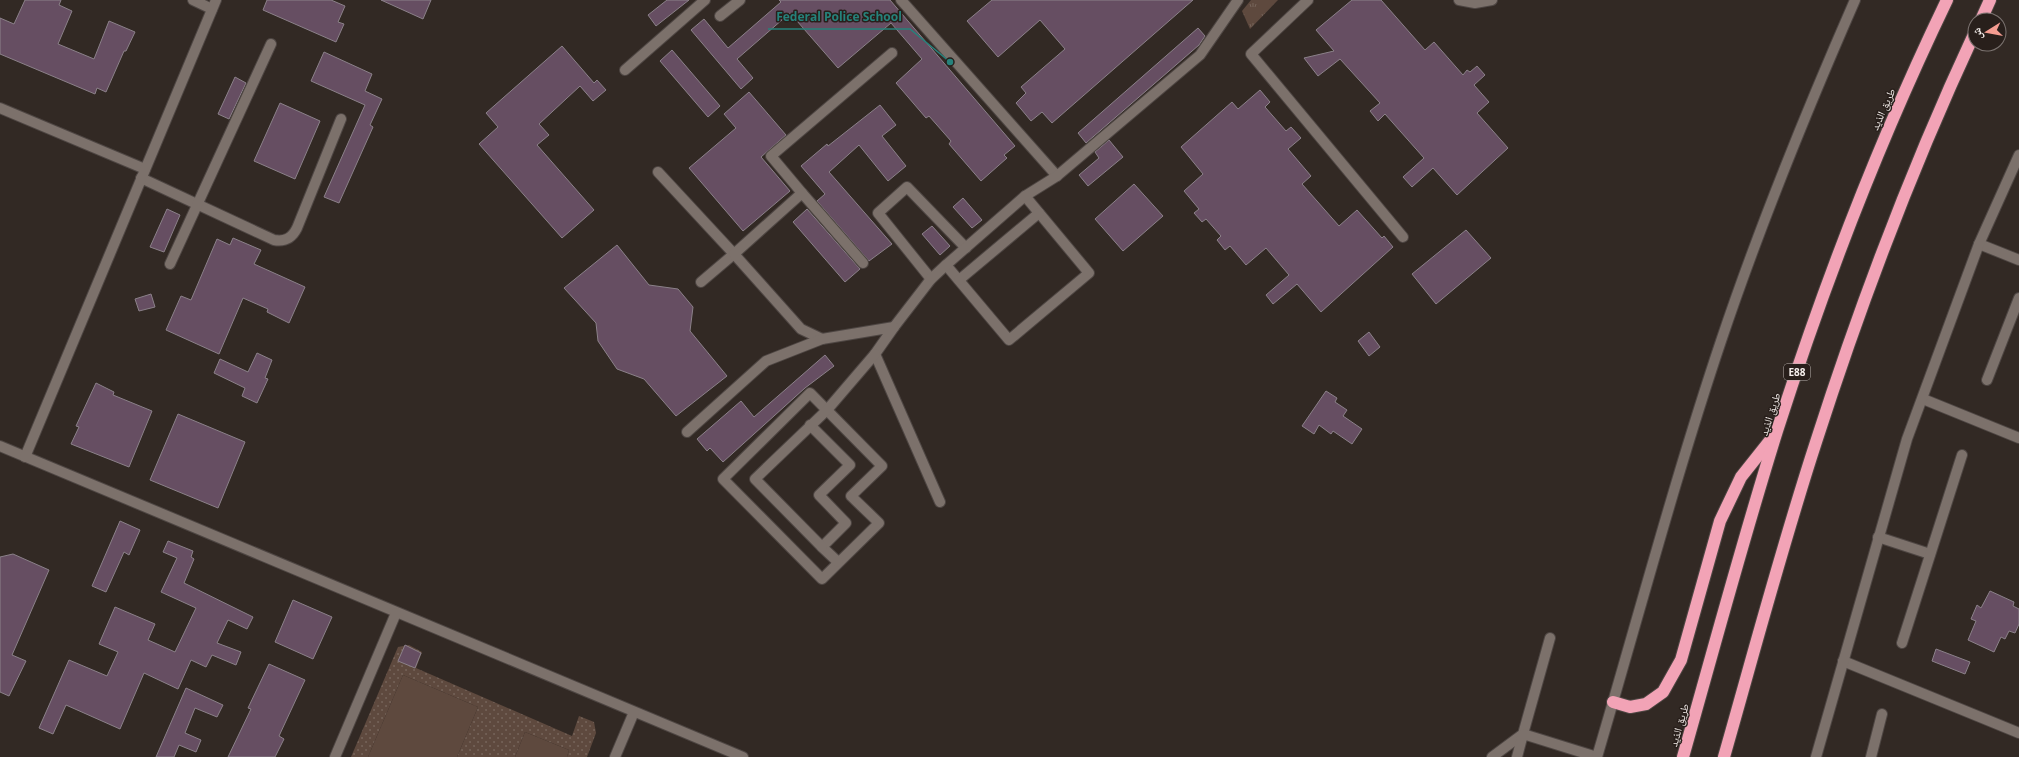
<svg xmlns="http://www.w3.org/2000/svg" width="2019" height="757" viewBox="0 0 2019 757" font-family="'Open Sans','Noto Naskh Arabic',sans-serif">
<defs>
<pattern id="grass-tufts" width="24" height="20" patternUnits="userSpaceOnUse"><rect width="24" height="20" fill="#5e493e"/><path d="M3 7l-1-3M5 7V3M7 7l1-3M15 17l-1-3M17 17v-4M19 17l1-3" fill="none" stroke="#76645a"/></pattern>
<pattern id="park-dots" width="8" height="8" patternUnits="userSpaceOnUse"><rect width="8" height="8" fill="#5e493e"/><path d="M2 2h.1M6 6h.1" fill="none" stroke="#76645a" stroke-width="1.8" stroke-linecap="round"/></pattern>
</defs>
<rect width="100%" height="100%" fill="#322924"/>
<path fill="url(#grass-tufts)" d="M1251 0H1278L1250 29 1242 11Z"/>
<path fill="url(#park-dots)" d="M409 645 422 652 416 668 572 736 579 716 594 722 596 733 587 757H567L569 750 525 732 515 757H457L478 707 403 675 368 757H351L398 647Z"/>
<g fill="#5e493e">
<path d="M403 675 478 707 457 757H368Z"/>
<path d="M525 732 569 750 567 757H515Z"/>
</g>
<g fill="#664e62" stroke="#8b8189">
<path d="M25 0H61L59 5 72 11 58 44 94 59 109 21 135 32 126 51H124L106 92 97 88 95 94 0 54V18L14 24Z"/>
<path d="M267 0H331L345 6 338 22 344 24 336 42 263 10Z"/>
<path d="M381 0H431L423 19Z"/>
<path d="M667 0H689L656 26 648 15Z"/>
<path d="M779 0H890L1015 146 1004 155 1007 158 981 181 949 144 951 141 929 116 926 118 896 83 922 59 891 23 838 68 790 13 737 59 753 78 741 89 691 30 704 19 728 48 781 2Z"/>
<path d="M992 0H1193L1052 123 1042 112 1031 121 1016 103 1026 93 1021 87 1065 49 1040 20 998 57 967 21Z"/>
<path d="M1352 0H1381L1425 50 1434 42 1463 75 1467 70 1470 72 1477 66 1485 75 1474 85 1489 102 1477 113 1508 148 1457 195 1433 168 1412 187 1403 177 1424 158 1385 114 1378 121 1370 111 1380 103 1340 59 1318 76 1304 58 1334 51 1316 30Z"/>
<path d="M1198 28 1205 36 1199 45 1086 143 1078 133Z"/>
<path d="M562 46 594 83 597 80 606 90 593 101 580 86 539 124 549 135 537 145 594 210 562 238 479 144 498 127 486 113Z"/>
<path d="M672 50 720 106 708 117 660 61Z"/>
<path d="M324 52 372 74 365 91 382 99 370 125 373 127 339 203 324 197 365 105 311 81Z"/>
<path d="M235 77 246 83 229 119 218 114Z"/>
<path d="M1260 90 1270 102 1265 107 1286 131 1291 127 1301 138 1288 149 1311 176 1302 184 1339 226 1357 210 1382 238 1384 236 1393 247 1321 312 1297 284 1273 304 1266 295 1289 275 1266 248 1246 265 1230 246 1225 250 1217 240 1221 236 1206 219 1202 222 1194 213 1199 209 1184 191 1203 174 1181 147 1232 102 1238 109Z"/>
<path d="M749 92 786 135 761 157 790 191 743 231 689 168 736 128 724 114Z"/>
<path d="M280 103 320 121 295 179 254 161Z"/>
<path d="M880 105 896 125 882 136 906 166 888 181 859 145 829 172 892 244 869 261 817 201 825 194 801 166 827 144 828 146Z"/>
<path d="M1109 140 1123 157 1088 186 1079 175 1099 158 1095 152Z"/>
<path d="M1134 184 1163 216 1123 251 1095 219Z"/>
<path d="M963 198 982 220 972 228 953 207Z"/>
<path d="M167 209 180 215 164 252 150 247Z"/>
<path d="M807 209 860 269 845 282 793 222Z"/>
<path d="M932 226 950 246 940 255 922 234Z"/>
<path d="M1466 230 1491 258 1436 304 1412 274Z"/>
<path d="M233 238 261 250 254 264 305 287 289 323 267 312 268 309 243 298 219 354 166 330 181 296 191 300 217 239 230 245Z"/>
<path d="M617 245 649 285 678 289 693 307 690 331 727 376 676 416 644 379 617 369 598 341 596 323 564 288Z"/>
<path d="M151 294 155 307 139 311 135 299Z"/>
<path d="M1369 332 1380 347 1369 356 1358 341Z"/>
<path d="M257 353 272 360 265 378 268 379 257 403 242 396 245 388 214 373 220 359 248 372Z"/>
<path d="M825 355 834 366 805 388 723 462 710 448 707 451 697 439 741 401 754 417Z"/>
<path d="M96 383 114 392 113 395 152 411 129 467 71 444 79 427 76 426Z"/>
<path d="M1326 391 1337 398 1335 402 1347 410 1343 416 1362 429 1352 444 1333 431 1331 434 1319 425 1314 434 1302 426Z"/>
<path d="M178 414 245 442 218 508 150 480Z"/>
<path d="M120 521 140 530 129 555 124 552 106 592 92 586Z"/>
<path d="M168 541 193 551 191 557 194 559 184 583 253 617 247 629 228 620 217 643 241 652 236 665 212 655 206 667 191 660 178 689 144 673 120 729 66 705 53 734 39 728 69 660 107 676 118 652 99 644 115 607 155 624 148 640 175 652 196 608 161 592 177 558 163 552Z"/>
<path d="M13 554 49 570 12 655 26 661 9 696 0 692V557Z"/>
<path d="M1990 591 2014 602 2013 606 2019 609V624L2015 633 2009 631 2005 639 2001 637 1994 652 1968 640 1976 621 1971 619 1977 605 1981 608Z"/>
<path d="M293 600 332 617 313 659 275 642Z"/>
<path d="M405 645 421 653 415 668 398 661Z"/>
<path d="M1936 649 1970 662 1965 674 1932 661Z"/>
<path d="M269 664 305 680 279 736 284 739 275 757H228L251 709 248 708Z"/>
<path d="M186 688 223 705 217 717 195 708 185 733 201 740 196 752 179 745 174 757H156Z"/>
</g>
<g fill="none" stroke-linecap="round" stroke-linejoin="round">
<g stroke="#4e4643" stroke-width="12">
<g id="minor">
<path d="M193 0 212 9"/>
<path d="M901 0 1057 176"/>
<path d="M1308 0 1251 54 1403 237"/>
<path d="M1459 0 1475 3 1492 0"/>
<path d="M720 16 740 0"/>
<path d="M625 70 705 0"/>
<path d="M0 108 145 169"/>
<path d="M658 172 734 254 701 282"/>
<path d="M141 178 274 240C285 242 292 238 297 228L341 119"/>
<path d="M802 193 771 156 892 53"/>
<path d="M1979 244 2019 260"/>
<path d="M170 264 271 44"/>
<path d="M946 265 1009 340 1089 273 1025 196"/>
<path d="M931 279 878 213 907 187 966 248"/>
<path d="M959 280 1039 213"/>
<path d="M894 327 931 279 946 265 1025 196 1057 176 1200 55 1238 0"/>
<path d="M822 339 801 329 734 254 802 193 863 263"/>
<path d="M1987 380 2019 298"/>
<path d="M810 393 882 466 851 496 879 523 822 579 723 479Z"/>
<path d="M1923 399 2019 438"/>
<path d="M810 425 850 465 819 495 846 523 822 547 838 562"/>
<path d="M687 432 766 361 822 339 894 327 875 354 940 502"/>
<path d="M0 446 743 757"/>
<path d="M25 457 216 0"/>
<path d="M1878 537 1930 554"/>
<path d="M822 547 755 479 827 410 875 354"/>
<path d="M1902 643 1962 455"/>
<path d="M1843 661 2019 733"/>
<path d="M335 757 396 613"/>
<path d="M615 757 634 712"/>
<path d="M1492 757 1523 734 1550 638"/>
<path d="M1517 757 1523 734 1597 757"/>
<path d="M1597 757C1638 618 1675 478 1721 341 1760 225 1806 112 1855 0"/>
<path d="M1816 757 1907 439 1979 244 2019 155"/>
<path d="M1871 757 1882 714"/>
</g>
</g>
<g stroke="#4e4643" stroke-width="14">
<g id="highway">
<path d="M1981 20 1990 0"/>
<path d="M1613 702 1630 707 1646 704 1663 692 1681 660 1720 521 1741 477 1772 438"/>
<path d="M1683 757C1714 648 1743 539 1777 431 1824 284 1880 139 1947 0"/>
<path d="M1724 757C1754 652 1782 546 1816 442 1861 302 1913 165 1975 32"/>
</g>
</g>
<use href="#minor" stroke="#7c716b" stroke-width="10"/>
<use href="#highway" stroke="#f2a3b6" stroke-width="12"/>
</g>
<g text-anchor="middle" stroke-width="3" stroke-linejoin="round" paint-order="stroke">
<rect fill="#281f1b" stroke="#b8b1ad" stroke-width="1" x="1784" y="364" width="26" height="16" rx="3"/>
<g font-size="10" font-weight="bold" fill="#f5efec">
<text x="1797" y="376">E88</text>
</g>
<g font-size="11" fill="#f5efec" stroke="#281f1b">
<text transform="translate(1883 109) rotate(-66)" y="4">طريق الذيد</text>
<text transform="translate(1770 414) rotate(-72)" y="4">طريق الذيد</text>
<text transform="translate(1679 725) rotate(-74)" y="4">طريق الذيد</text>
</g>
</g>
<path fill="none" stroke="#26827b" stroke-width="1.5" d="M950 62L910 29H768"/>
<circle fill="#26827b" stroke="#281f1b" stroke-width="1.5" cx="950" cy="62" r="4"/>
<g font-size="12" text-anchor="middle" font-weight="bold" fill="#26827b" stroke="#281f1b" stroke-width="3" stroke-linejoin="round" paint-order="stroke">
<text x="839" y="21">Federal Police School</text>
</g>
<g transform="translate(1987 32) rotate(259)"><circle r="19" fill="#281f1b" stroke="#7a726f"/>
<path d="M0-3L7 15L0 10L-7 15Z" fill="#f59c91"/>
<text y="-6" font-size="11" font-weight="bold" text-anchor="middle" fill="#f5efec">ش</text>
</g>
</svg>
